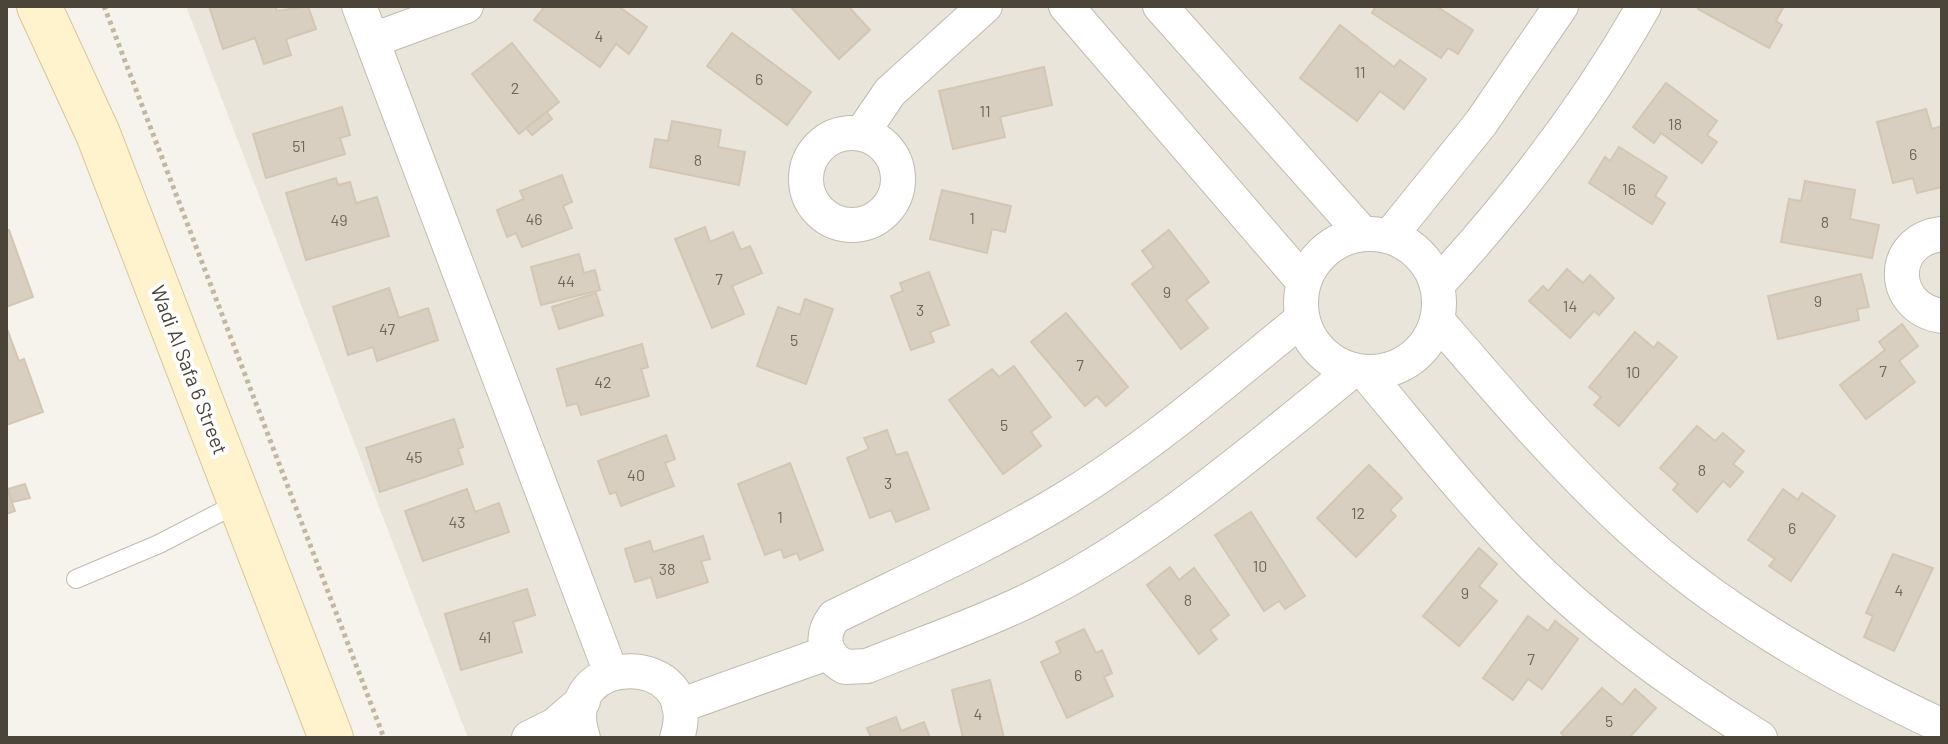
<svg xmlns="http://www.w3.org/2000/svg" width="1948" height="744" viewBox="0 0 1948 744" font-family="Barlow,sans-serif">
<rect width="100%" height="100%" fill="#f6f3ec"/>
<path fill="#eae5da" d="M186 6H1942V738H468Z"/>
<g fill="#d8cfc1" stroke="#d3c7b4" stroke-width="2">
<path d="M209 6H275L277 11 308 6 316 29 286 39 291 55 264 64 255 38 223 49Z"/>
<path d="M545 6H618L647 27 629 54 616 44 600 67 534 20Z"/>
<path d="M790 6H848L870 30 839 59Z"/>
<path d="M1376 6H1436L1473 30 1458 54 1448 48 1441 58 1372 13Z"/>
<path d="M1699 6H1784L1776 21 1782 25 1769 48 1698 9Z"/>
<path d="M1340 25 1394 67 1400 60 1426 79 1404 109 1380 91 1357 121 1300 78Z"/>
<path d="M732 33 811 92 787 125 707 66Z"/>
<path d="M512 43 559 102 519 134 472 74Z"/>
<path d="M1044 67 1052 105 1000 117 1005 137 953 149 939 91Z"/>
<path d="M1666 83 1717 121 1707 135 1717 142 1702 163 1661 133 1654 143 1633 127Z"/>
<path d="M342 107 350 135 340 138 345 154 266 178 253 134Z"/>
<path d="M1926 109 1932 129 1942 126V187L1917 193 1913 178 1893 183 1877 122Z"/>
<path d="M547 112 552 119 532 135 526 128Z"/>
<path d="M672 121 721 130 718 147 745 152 739 185 650 167 655 139 668 141Z"/>
<path d="M1619 147 1667 177 1655 196 1665 203 1652 224 1589 183 1605 157 1610 161Z"/>
<path d="M562 175 572 202 563 206 572 228 522 247 516 233 507 237 497 210 524 199 520 191Z"/>
<path d="M336 178 338 185 350 182 356 203 377 197 389 236 306 260 286 193Z"/>
<path d="M1805 181 1855 190 1850 219 1879 225 1872 258 1781 242 1789 199 1801 201Z"/>
<path d="M942 190 1011 206 1005 232 992 229 987 253 930 239Z"/>
<path d="M705 227 710 242 733 232 741 250 750 246 762 273 732 286 744 314 712 328 675 239Z"/>
<path d="M9 230 33 297 6 307V231Z"/>
<path d="M1169 230 1209 282 1186 300 1208 328 1181 349 1132 284 1154 267 1142 251Z"/>
<path d="M579 254 584 273 595 270 600 290 541 305 531 267Z"/>
<path d="M1567 269 1583 283 1590 275 1614 298 1599 315 1594 311 1570 338 1529 301 1543 286 1548 291Z"/>
<path d="M929 272 949 325 930 332 934 342 911 350 891 296 903 291 900 283Z"/>
<path d="M1861 274 1869 307 1857 309 1859 320 1778 339 1768 296Z"/>
<path d="M389 288 399 318 428 308 438 340 377 361 373 347 348 355 333 307Z"/>
<path d="M596 293 603 315 559 329 552 307Z"/>
<path d="M805 299 833 309 806 384 757 366 778 307 800 315Z"/>
<path d="M1066 313 1128 387 1106 406 1097 396 1085 406 1031 342Z"/>
<path d="M1902 324 1918 346 1899 361 1915 382 1866 419 1840 385 1885 350 1879 342Z"/>
<path d="M6 326 19 361 24 359 43 412 6 425Z"/>
<path d="M1635 332 1654 348 1658 342 1677 357 1619 426 1594 405 1601 397 1589 387Z"/>
<path d="M642 344 648 367 641 369 649 396 581 415 577 403 567 406 557 369Z"/>
<path d="M1014 366 1051 417 1031 432 1041 446 1003 474 949 400 992 369 999 377Z"/>
<path d="M454 419 463 447 458 449 463 464 380 492 366 448Z"/>
<path d="M1697 426 1715 441 1723 433 1744 451 1733 464 1743 472 1730 487 1723 481 1697 512 1673 490 1678 484 1660 468Z"/>
<path d="M887 430 896 455 907 452 929 509 896 522 891 510 870 518 847 458 869 449 864 438Z"/>
<path d="M666 435 675 459 665 463 674 486 621 506 616 492 610 494 598 461Z"/>
<path d="M790 463 823 550 800 560 797 553 784 558 781 549 765 555 738 484Z"/>
<path d="M1369 465 1402 498 1390 510 1396 516 1356 557 1317 518Z"/>
<path d="M25 484 30 498 12 502 8 489Z"/>
<path d="M6 486 15 511 6 514Z"/>
<path d="M467 489 475 512 499 503 509 532 423 561 405 511Z"/>
<path d="M1783 489 1798 500 1802 493 1835 516 1791 581 1769 566 1775 559 1748 540Z"/>
<path d="M1251 512 1305 596 1285 609 1279 601 1264 611 1215 535Z"/>
<path d="M703 536 710 559 701 561 708 582 657 598 651 577 635 582 625 549 650 541 653 552Z"/>
<path d="M1479 548 1497 564 1479 586 1497 601 1459 646 1423 616Z"/>
<path d="M1893 554 1933 568 1894 651 1864 637 1873 616 1866 613Z"/>
<path d="M1170 567 1179 580 1194 568 1229 615 1210 630 1217 639 1199 654 1147 585Z"/>
<path d="M527 589 535 615 513 622 522 652 461 670 445 614Z"/>
<path d="M1528 616 1548 631 1555 621 1578 639 1542 689 1528 679 1513 700 1483 678Z"/>
<path d="M1084 629 1096 653 1102 650 1112 673 1104 677 1113 696 1067 718 1041 662 1061 653 1056 642Z"/>
<path d="M990 680 1004 738H963L952 690Z"/>
<path d="M1602 688 1622 705 1635 689 1656 708 1629 738H1566L1561 733Z"/>
<path d="M896 717 901 731 924 722 930 738H871L867 728Z"/>
</g>
<g fill="none" stroke-linecap="round" stroke-linejoin="round">
<g stroke="#c2bbae" stroke-width="20">
<path id="lane" d="M76 579 159 544 240 502"/>
</g>
<g stroke="#c2bbae" stroke-width="36">
<g id="street">
<path d="M359 6 611 673"/>
<path d="M1066 6 1303 281"/>
<path d="M1160 6 1362 233"/>
<path d="M373 40 466 6"/>
<path d="M862 133 890 92 985 6"/>
<circle cx="852" cy="179" r="46"/>
<circle cx="1370" cy="303" r="69"/>
<path d="M1942 234C1888 240 1889 308 1942 316"/>
<path d="M1390 236 1481 123 1561 6"/>
<path d="M1437 285C1516 199 1586 108 1644 6"/>
<path d="M1302 319C1223 383 1145 451 1058 503 986 546 909 580 834 617 820 636 823 655 845 667L867 666C921 644 978 625 1031 599 1148 542 1252 452 1353 370"/>
<path d="M1437 320C1499 392 1560 464 1631 529 1721 612 1831 674 1942 726"/>
<path d="M1365 372C1416 433 1465 495 1520 552 1590 624 1674 685 1760 738"/>
<path d="M679 706 827 653"/>
<path d="M529 738 555 725 583 701"/>
<path d="M583 738C553 650 706 648 677 738"/>
</g>
</g>
<g stroke="#d6c79b" stroke-width="46">
<path id="secondary" d="M39 6 98 134 331 738"/>
</g>
<path stroke="#c4b79f" stroke-width="5" stroke-dasharray="4 4" stroke-linecap="butt" d="M104 6 384 738"/>
<use href="#lane" stroke="#fff" stroke-width="18"/>
<use href="#street" stroke="#fff" stroke-width="34"/>
<use href="#secondary" stroke="#fff3cd" stroke-width="44"/>
</g>
<g text-anchor="middle" stroke-width="8" stroke-linejoin="round" paint-order="stroke">
<g font-size="16" fill="#6e675b">
<text x="599" y="42">4</text>
<text x="1360" y="78">11</text>
<text x="759" y="85">6</text>
<text x="515" y="94">2</text>
<text x="985" y="117">11</text>
<text x="1675" y="130">18</text>
<text x="299" y="152">51</text>
<text x="1913" y="160">6</text>
<text x="698" y="166">8</text>
<text x="1629" y="195">16</text>
<text x="972" y="224">1</text>
<text x="534" y="225">46</text>
<text x="339" y="226">49</text>
<text x="1825" y="228">8</text>
<text x="719" y="285">7</text>
<text x="566" y="287">44</text>
<text x="1167" y="298">9</text>
<text x="1818" y="307">9</text>
<text x="1570" y="312">14</text>
<text x="920" y="316">3</text>
<text x="387" y="335">47</text>
<text x="794" y="346">5</text>
<text x="1080" y="371">7</text>
<text x="1883" y="377">7</text>
<text x="1633" y="378">10</text>
<text x="603" y="388">42</text>
<text x="1004" y="431">5</text>
<text x="414" y="463">45</text>
<text x="1702" y="476">8</text>
<text x="636" y="481">40</text>
<text x="888" y="489">3</text>
<text x="1358" y="519">12</text>
<text x="780" y="523">1</text>
<text x="457" y="528">43</text>
<text x="1792" y="534">6</text>
<text x="1260" y="572">10</text>
<text x="667" y="575">38</text>
<text x="1899" y="596">4</text>
<text x="1465" y="599">9</text>
<text x="1188" y="606">8</text>
<text x="485" y="643">41</text>
<text x="1531" y="665">7</text>
<text x="1078" y="681">6</text>
<text x="978" y="720">4</text>
<text x="1609" y="727">5</text>
</g>
<g font-size="20" fill="#4b4439" stroke="#fff">
<text transform="translate(189 370) rotate(69)" y="7">Wadi Al Safa 6 Street</text>
</g>
</g>
<rect width="1948" height="744" fill="none" stroke="#4b4439" stroke-width="16"/>
</svg>
